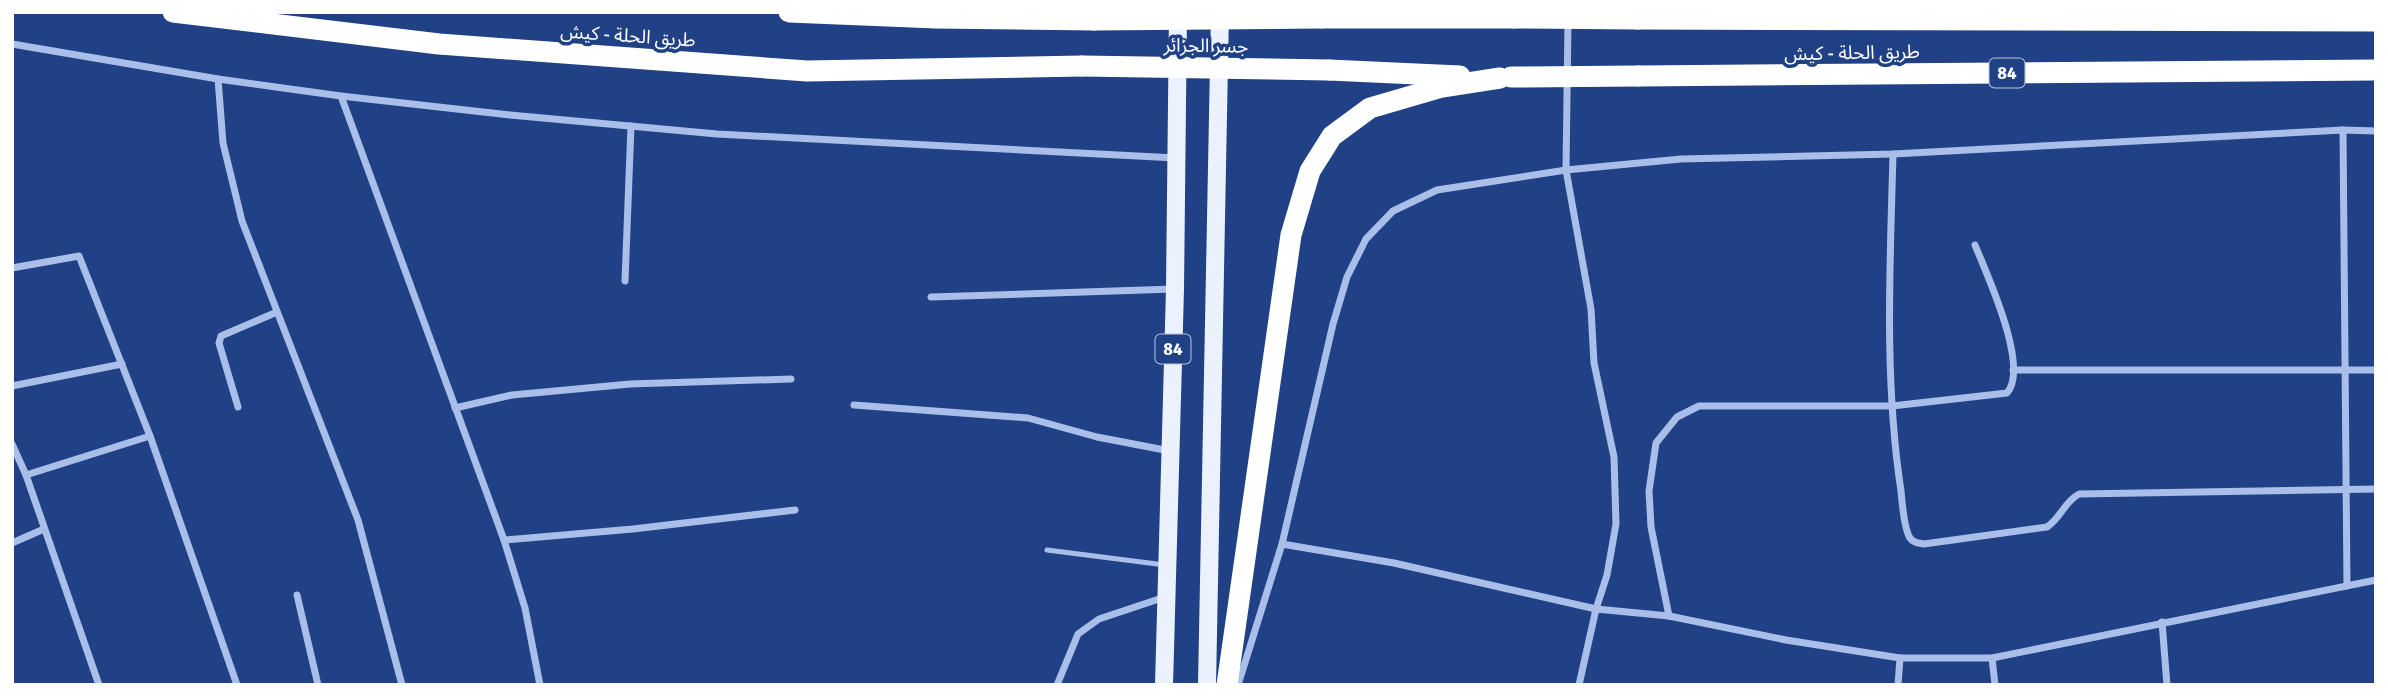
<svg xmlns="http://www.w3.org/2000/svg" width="2388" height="697" viewBox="0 0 2388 697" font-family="Signika,'Noto Sans Arabic',sans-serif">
<rect width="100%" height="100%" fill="#204185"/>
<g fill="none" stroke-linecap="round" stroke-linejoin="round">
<path stroke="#a9bfe9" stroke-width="5" d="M1047 550 1165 565"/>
<g stroke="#a9bfe9" stroke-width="7">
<path d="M1568 22 1566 170 1591 309 1594 363 1614 457 1616 524 1607 575 1596 609 1579 685"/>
<path d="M12 44 218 79 341 96 510 115 717 134 1176 158"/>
<path d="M218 79 223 143 242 221 358 520 402 685"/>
<path d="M341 96 504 540 525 608 540 685"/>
<path d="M2343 130 2347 586"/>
<path d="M1893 154C1890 267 1884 379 1901 491 1902 502 1904 529 1910 538 1913 543 1919 543 1924 544L2047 527C2061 518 2064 502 2079 494L2376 489"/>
<path d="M12 268 79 256 150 436 237 685"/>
<path d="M625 281 631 126"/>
<path d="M931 297 1174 289"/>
<path d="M2013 370H2376"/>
<path d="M12 386 122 364"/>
<path d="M854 405 1028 418 1097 437 1170 451"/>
<path d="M238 407 219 343 221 336 277 312"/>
<path d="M455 408 512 395 630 384 791 379"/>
<path d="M12 444 26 475 99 685"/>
<path d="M26 475 150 436"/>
<path d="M504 540 633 529 795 510"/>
<path d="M12 543 44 529"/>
<path d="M1282 544 1394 563 1596 609 1669 616 1786 640 1900 658H1992L2376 580"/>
<path d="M297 595 318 685"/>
<path d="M1669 616 1651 527 1649 491 1656 443 1677 417 1699 406H1892L2007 393C2030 367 1987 275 1975 245"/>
<path d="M2162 622 2167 685"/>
<path d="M1992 658 1995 685"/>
<path d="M1057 685 1078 634 1099 619 1165 597"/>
<path d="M1238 685 1282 544 1333 324 1347 277 1366 239 1393 211 1437 190 1566 170 1681 159 1893 154 2343 130 2376 131"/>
<path d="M1898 685 1900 658"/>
</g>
<g stroke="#ecf1fe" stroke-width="18">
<path d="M1164 685 1175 289 1178 12"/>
<path d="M1207 685 1220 12"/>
</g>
<g stroke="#fff" stroke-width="21">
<path d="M173 12 439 44 807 71 1082 66"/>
<path d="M789 12 936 18 1094 20"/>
<path d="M1321 18H1514"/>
<path d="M1638 19 2376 21"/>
<path d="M1329 70 1460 76"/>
<path d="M1638 76 2376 70"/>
<path d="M1227 685 1291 235 1310 171 1332 136 1370 108 1442 87 1500 78"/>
</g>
<g stroke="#fff" stroke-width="21">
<path d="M1514 18 1638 19"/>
<path d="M1094 20 1321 18"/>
<path d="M1082 66 1329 70"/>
<path d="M1511 77 1638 76"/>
</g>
</g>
<g text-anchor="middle" stroke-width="7" stroke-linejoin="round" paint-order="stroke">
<g fill="#204185" stroke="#bcc6da" stroke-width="2">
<rect x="1989.5" y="58.5" width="35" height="29" rx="5"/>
<rect x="1155.5" y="334.5" width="35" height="29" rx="5"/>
</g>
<g font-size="18" font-weight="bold" fill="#fff">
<text x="2007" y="79">84</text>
<text x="1173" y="355">84</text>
</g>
<g font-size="19" fill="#fff" stroke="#204185">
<text transform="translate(628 35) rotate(4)" y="7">طريق الحلة - كيش</text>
<text transform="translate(1206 45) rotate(1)" y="7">جسر الجزائر</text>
<text transform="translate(1852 52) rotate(-1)" y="7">طريق الحلة - كيش</text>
</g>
</g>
<rect width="2388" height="697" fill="none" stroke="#ffffff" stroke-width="28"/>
</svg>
